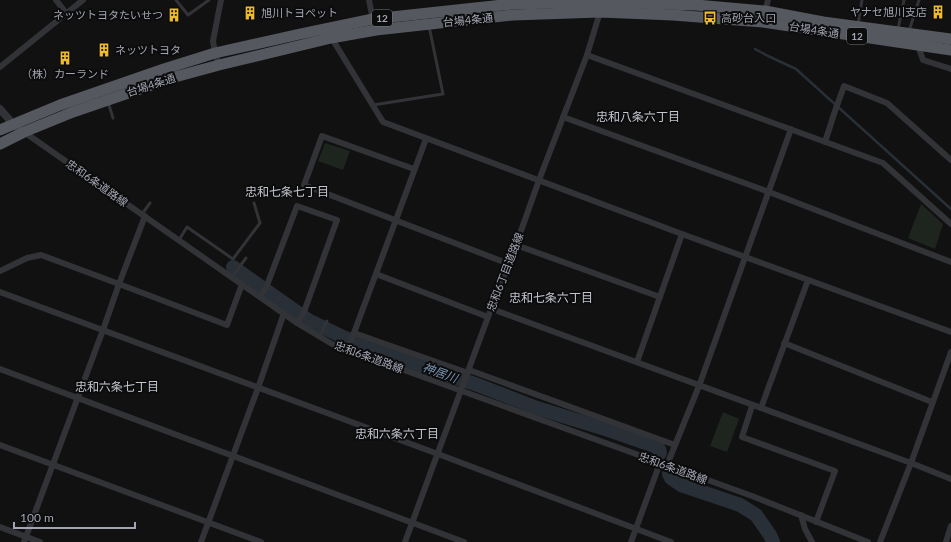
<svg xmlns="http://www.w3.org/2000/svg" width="951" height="542" viewBox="0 0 951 542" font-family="Lato,'Noto Sans JP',sans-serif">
<rect width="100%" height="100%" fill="#111112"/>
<g fill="#1d251e">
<path d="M325 143 350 151 343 170 318 161Z"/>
<path d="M921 204 943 224 935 249 908 238Z"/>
<path d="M723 412 739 419 727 452 710 446Z"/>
</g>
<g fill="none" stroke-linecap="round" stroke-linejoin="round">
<path stroke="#282f36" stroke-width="2.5" d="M755 49 768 56 796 69 951 209"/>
<g stroke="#282f36" stroke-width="14">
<path d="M233 267 308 320 343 337 423 367 475 384 537 408 602 428 654 446 659 449 660 453"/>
<path d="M669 474 671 478 681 485 740 505 756 515 770 535 773 542"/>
</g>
<g stroke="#323337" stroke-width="3">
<path d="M176 0 188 15 209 0"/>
<path d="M858 24 862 0"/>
<path d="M898 29 904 0"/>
<path d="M909 31 919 0"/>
<path d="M108 102 113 118"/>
<path d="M373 105 443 94 429 26"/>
<path d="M142 214 150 203"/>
<path d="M179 240 187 227 233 259 260 223 254 203"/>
<path d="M232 277 246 258"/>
<path d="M320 336 327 321"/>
</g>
<g stroke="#323337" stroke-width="6">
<path d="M56 0 66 13"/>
<path d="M369 0 373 20"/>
<path d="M765 12 768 0"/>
<path d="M331 37 383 122 682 234 951 332"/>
<path d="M917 43 923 60 951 69"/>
<path d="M587 55 883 163 951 224"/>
<path d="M219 65 215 53 213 41 221 0"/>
<path d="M0 67 83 0"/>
<path d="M563 117 769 192 951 262"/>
<path d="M24 132 297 323 332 344 752 496 868 542"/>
<path d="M825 142 835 111 844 86 887 103 951 160"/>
<path d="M414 169 322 136 304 185 509 264"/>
<path d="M516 245 660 297"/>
<path d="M0 271 27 258 41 255 119 284 227 325 242 284"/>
<path d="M376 274 488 317"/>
<path d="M0 292 438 454 671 542"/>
<path d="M260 296 266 288 297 206 337 220 304 312 297 323"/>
<path d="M492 309 911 463 951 479"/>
<path d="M354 333 468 373"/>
<path d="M784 343 932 402"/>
<path d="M348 349 426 139"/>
<path d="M637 362 682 234"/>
<path d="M0 369 464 542"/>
<path d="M469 370 675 445"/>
<path d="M752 406 742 437 835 471 816 522"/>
<path d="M761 408 808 280"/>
<path d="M0 445 261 542"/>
<path d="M667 465 699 386 791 129"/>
<path d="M801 515 805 529 812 542"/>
<path d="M0 527 40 542"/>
<path d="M24 542 103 330 119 284 145 216"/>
<path d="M201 542 258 388 284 313"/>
<path d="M405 542 488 317 516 245 539 180 587 55 600 12V10"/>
<path d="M631 542 660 463"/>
<path d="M880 542 911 463 951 352"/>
<path d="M946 542 951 526"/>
</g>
<path stroke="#323337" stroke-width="8" d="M0 109 13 124 17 127"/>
<g stroke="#56585f" stroke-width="11">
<path d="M0 130 60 105 164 69 215 53 300 34 373 19 512 4 600 2 696 5 765 11 823 22 951 39"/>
<path d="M0 144 24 132 73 112 175 77 219 65 331 38 376 30 513 15 600 12 673 15 763 22 951 50"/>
</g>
</g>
<defs>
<g id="building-bare" transform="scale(1.08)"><path d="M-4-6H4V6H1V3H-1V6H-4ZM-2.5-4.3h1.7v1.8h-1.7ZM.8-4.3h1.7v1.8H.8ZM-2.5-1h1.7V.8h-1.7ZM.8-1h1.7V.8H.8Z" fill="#efba2c" stroke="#0c0c0d" stroke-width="2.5" paint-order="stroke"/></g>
<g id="bus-bare" transform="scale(1.08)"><path d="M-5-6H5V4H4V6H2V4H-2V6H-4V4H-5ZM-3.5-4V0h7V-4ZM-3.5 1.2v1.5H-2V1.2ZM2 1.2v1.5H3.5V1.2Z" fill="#efba2c" stroke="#0c0c0d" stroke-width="2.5" paint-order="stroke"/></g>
</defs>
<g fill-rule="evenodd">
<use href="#building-bare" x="938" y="12"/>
<use href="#building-bare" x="250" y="13"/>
<use href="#building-bare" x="174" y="15"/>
<use href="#bus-bare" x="710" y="18"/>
<use href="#building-bare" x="104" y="50"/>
<use href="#building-bare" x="65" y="58"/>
</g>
<g text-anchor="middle" stroke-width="4" stroke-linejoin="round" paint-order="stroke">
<g fill="#0c0c0d" stroke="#757881" stroke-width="1">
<rect x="372" y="10" width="20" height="16" rx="3"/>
<rect x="847" y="28" width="20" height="16" rx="3"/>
</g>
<g font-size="10" font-weight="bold" fill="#a2a6b3">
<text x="382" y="22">12</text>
<text x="857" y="40">12</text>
</g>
<g font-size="11" fill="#a2a6b3" stroke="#0c0c0d" text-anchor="start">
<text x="927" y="16" text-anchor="end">ヤナセ旭川支店</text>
<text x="261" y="17">旭川トヨペット</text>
<text x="163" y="19" text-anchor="end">ネッツトヨタたいせつ</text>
<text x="721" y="22">高砂台入口</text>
<text x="115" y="54">ネッツトヨタ</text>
<text x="65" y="78" text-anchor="middle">（株）カーランド</text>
</g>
<g font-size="11" fill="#a2a6b3" stroke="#0c0c0d">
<text transform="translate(468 20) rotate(-6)" y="4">台場4条通</text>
<text transform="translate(814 30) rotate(9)" y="4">台場4条通</text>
<text transform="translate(151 85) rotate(-18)" y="4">台場4条通</text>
<text transform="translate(97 183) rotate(35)" y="4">忠和6条道路線</text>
<text transform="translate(505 272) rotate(-69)" y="4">忠和6丁目道路線</text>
<text transform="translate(369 357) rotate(20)" y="4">忠和6条道路線</text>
<text transform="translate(673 468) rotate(20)" y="4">忠和6条道路線</text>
</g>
<g font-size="12" fill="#c3c6cf" stroke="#0c0c0d">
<text x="638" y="121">忠和八条六丁目</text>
<text x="287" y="196">忠和七条七丁目</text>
<text x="551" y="302">忠和七条六丁目</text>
<text x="117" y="391">忠和六条七丁目</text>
<text x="397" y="438">忠和六条六丁目</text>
</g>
<g font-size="12" font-style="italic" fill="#7992ae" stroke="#0c0c0d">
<text transform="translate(440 373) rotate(20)" y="4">神居川</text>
</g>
</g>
<path d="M14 522v6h121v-6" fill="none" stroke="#a2a6b3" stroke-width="2"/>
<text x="20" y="522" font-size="12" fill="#a2a6b3" stroke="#0c0c0d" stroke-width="3" paint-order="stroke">100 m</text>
</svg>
